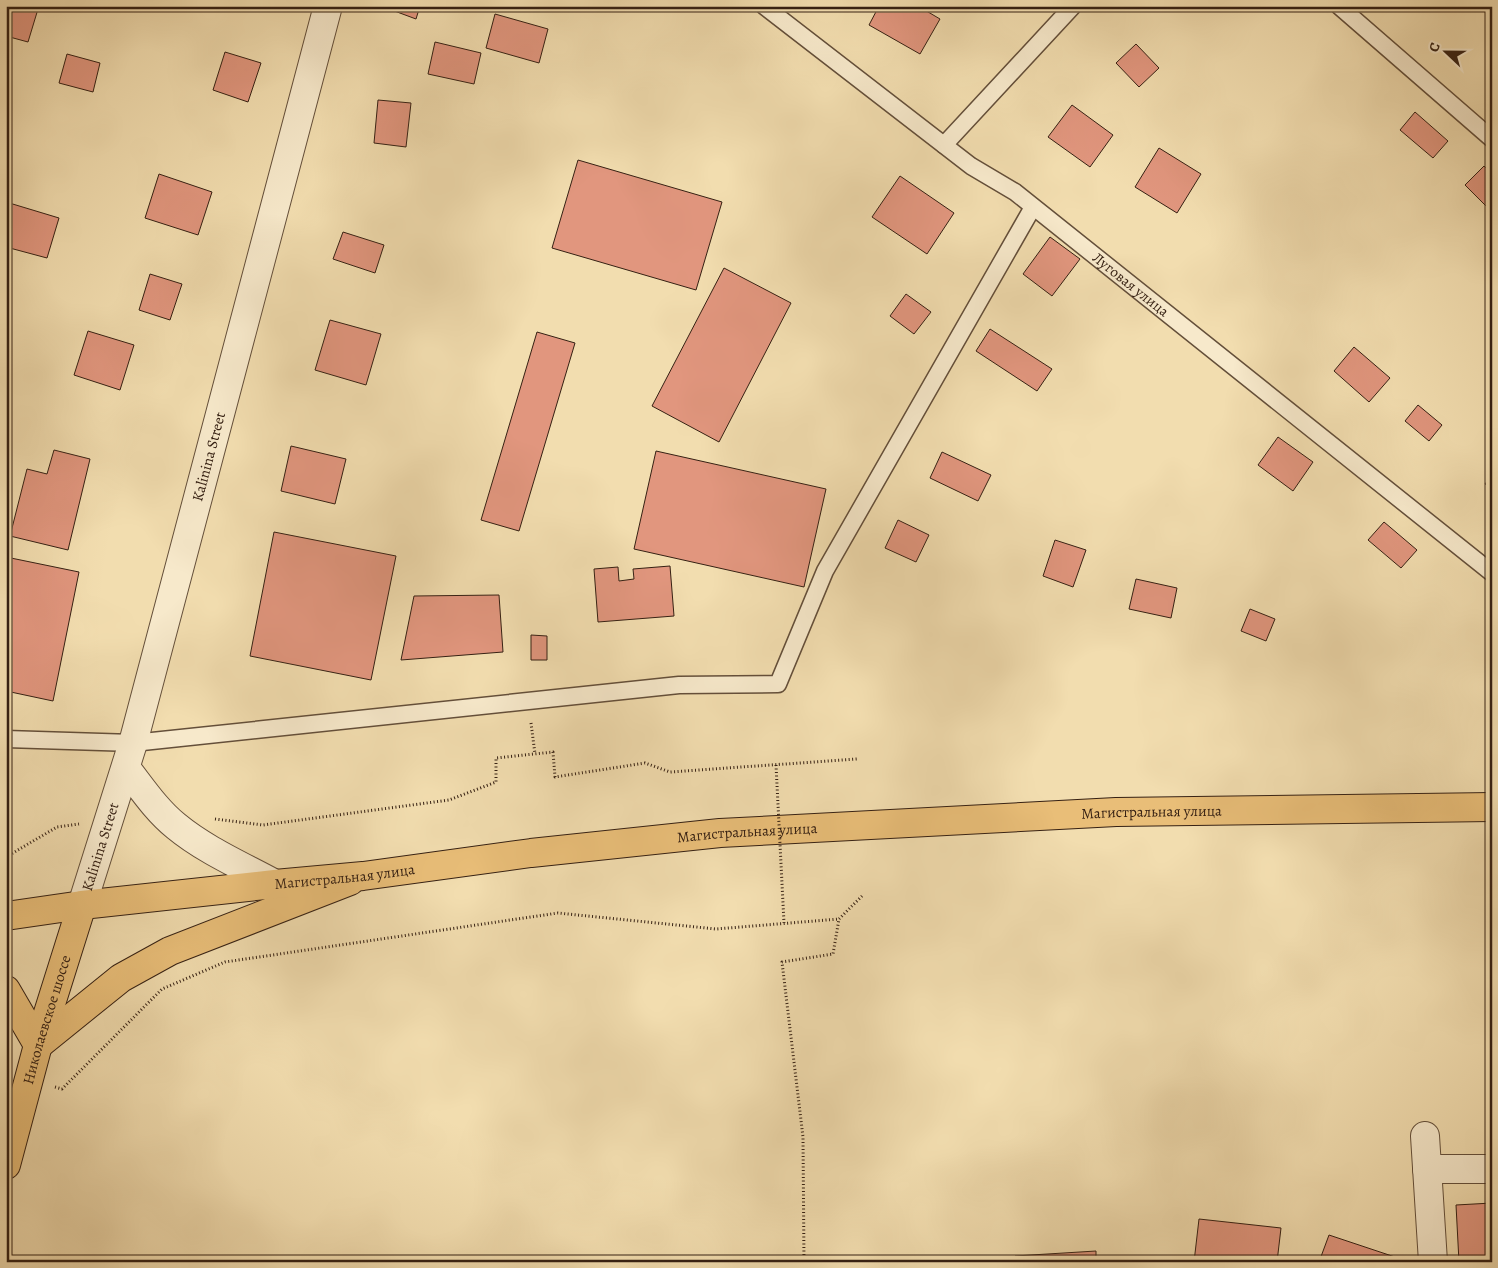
<svg xmlns="http://www.w3.org/2000/svg" width="1498" height="1268" viewBox="0 0 1498 1268" font-family="Alegreya,serif">
<rect width="100%" height="100%" fill="#f2ddaf"/>
<filter id="stains"><feTurbulence type="fractalNoise" baseFrequency=".004" numOctaves="4"/><feColorMatrix values="0 0 0 0 .2 0 0 0 0 .09 0 0 0 0 .02 0 0 0 .5 -.17"/></filter>
<radialGradient id="worn" r=".72"><stop offset=".6" stop-color="#630" stop-opacity="0"/><stop offset="1" stop-color="#630" stop-opacity=".3"/></radialGradient>
<g fill="#e1967e" stroke="#352013">
<path d="M6 6H29L38 9 28 42 6 36Z"/>
<path d="M381 6H420L416 19Z"/>
<path d="M879 6H918L940 19 920 54 869 25Z"/>
<path d="M495 14 548 29 539 63 486 48Z"/>
<path d="M435 42 481 53 474 84 428 74Z"/>
<path d="M1136 44 1159 68 1139 87 1116 63Z"/>
<path d="M225 52 261 63 248 102 213 90Z"/>
<path d="M67 54 100 63 93 92 59 83Z"/>
<path d="M378 100 411 103 406 147 374 143Z"/>
<path d="M1072 105 1113 135 1090 167 1048 137Z"/>
<path d="M1415 112 1448 141 1433 158 1400 130Z"/>
<path d="M1159 148 1201 174 1177 213 1135 187Z"/>
<path d="M578 160 722 202 696 290 552 248Z"/>
<path d="M1484 166 1492 174V212L1465 185Z"/>
<path d="M159 174 212 192 198 235 145 218Z"/>
<path d="M900 176 954 213 927 254 872 217Z"/>
<path d="M6 202 59 218 47 258 6 247Z"/>
<path d="M343 232 384 245 375 273 333 259Z"/>
<path d="M1050 237 1080 259 1052 296 1023 274Z"/>
<path d="M724 268 791 303 719 442 652 406Z"/>
<path d="M150 274 182 284 170 320 139 310Z"/>
<path d="M906 294 931 312 914 334 890 316Z"/>
<path d="M330 320 381 334 366 385 315 370Z"/>
<path d="M990 329 1052 369 1037 391 976 351Z"/>
<path d="M88 331 134 345 120 390 74 375Z"/>
<path d="M537 332 575 343 519 531 481 520Z"/>
<path d="M1354 347 1390 378 1369 402 1334 371Z"/>
<path d="M1418 405 1442 425 1429 441 1405 421Z"/>
<path d="M1278 437 1313 462 1293 491 1258 465Z"/>
<path d="M291 446 346 459 335 504 281 491Z"/>
<path d="M54 450 90 459 68 550 10 536 27 469 47 474Z"/>
<path d="M656 451 826 489 804 587 634 549Z"/>
<path d="M942 452 991 475 978 501 930 478Z"/>
<path d="M1492 475V489L1485 484Z"/>
<path d="M898 520 929 535 916 562 885 548Z"/>
<path d="M1384 522 1417 550 1401 568 1368 540Z"/>
<path d="M274 532 396 556 371 680 250 656Z"/>
<path d="M1055 540 1086 550 1073 587 1043 576Z"/>
<path d="M6 557 79 572 53 701 6 691Z"/>
<path d="M670 566 674 616 598 622 594 569 618 567 619 581 634 579 633 569Z"/>
<path d="M1136 579 1177 588 1171 618 1129 609Z"/>
<path d="M499 595 503 652 401 660 414 596Z"/>
<path d="M1250 609 1275 619 1266 641 1241 631Z"/>
<path d="M531 635 547 636V660H531Z"/>
<path d="M1492 1203V1262H1459L1456 1205Z"/>
<path d="M1199 1219 1281 1228 1277 1262H1194Z"/>
<path d="M1329 1235 1404 1260V1262H1319Z"/>
<path d="M1096 1251V1262H1015V1256Z"/>
</g>
<g fill="none" stroke-linecap="round" stroke-linejoin="round">
<g stroke="#644f3a" stroke-width="19">
<g id="lane">
<path id="s1" d="M764 6 971 166 1015 192 1492 573"/>
<path d="M1339 6 1492 139"/>
<path d="M944 145 1073 6"/>
<path d="M6 739 133 743 679 685 778 684 825 571 1033 207"/>
</g>
</g>
<g stroke="#644f3a" stroke-width="30">
<g id="street">
<path d="M126 768C141 787 156 810 176 826 205 850 242 866 275 884"/>
<path id="s2" d="M82 905 133 743 328 6"/>
<path d="M1425 1136 1433 1262"/>
<path d="M1427 1169H1492"/>
</g>
</g>
<g stroke="#352013" stroke-width="30">
<g id="primary">
<path d="M6 990 38 1045 121 978 170 951 350 881"/>
<path id="s3" d="M6 1165 38 1045 82 905"/>
</g>
</g>
<g stroke="#352013" stroke-width="30">
<g id="highway">
<path id="s4" d="M6 916 82 905 275 884 363 876 531 853 720 833 1116 812 1492 807"/>
</g>
</g>
<g stroke="#352013" stroke-width="3" stroke-dasharray="1 2.5" stroke-linecap="butt">
<path d="M531 723 535 754"/>
<path d="M215 819 263 825 449 800 496 782V758L553 752 555 777 645 763 670 772 857 759"/>
<path d="M6 857 57 827 79 824"/>
<path d="M55 1087 62 1089 162 989 225 962 558 913 716 929 839 919"/>
<path d="M804 1262 803 1137 782 962 833 954 839 919 862 896"/>
</g>
<use href="#lane" stroke="#f7e9cb" stroke-width="16"/>
<use href="#street" stroke="#f7e9cb" stroke-width="28"/>
<use href="#primary" stroke="#e9be78" stroke-width="28"/>
<use href="#highway" stroke="#e9be78" stroke-width="28"/>
<path stroke="#352013" stroke-width="3" stroke-dasharray="1 2.5" stroke-linecap="butt" d="M776 765 784 923"/>
</g>
<g text-anchor="middle" stroke-width="4.5" stroke-linejoin="round" paint-order="stroke">
<g font-size="15" fill="#352013" stroke="#f7e9cb">
<text dy="5" stroke="none"><textPath href="#s1" startOffset="461">Луговая улица</textPath></text>
<text dy="5" stroke="none"><textPath href="#s2" startOffset="466">Kalinina Street</textPath></text>
<text dy="5" stroke="none"><textPath href="#s4" startOffset="1151">Магистральная улица</textPath></text>
<text dy="5" stroke="none"><textPath href="#s4" startOffset="746">Магистральная улица</textPath></text>
<text dy="5" stroke="none"><textPath href="#s2" startOffset="61">Kalinina Street</textPath></text>
<text dy="5" stroke="none"><textPath href="#s4" startOffset="341">Магистральная улица</textPath></text>
<text dy="5" stroke="none"><textPath href="#s3" startOffset="151">Николаевское шоссе</textPath></text>
</g>
</g>
<rect width="1498" height="1268" fill="none" stroke="#f2ddaf" stroke-width="25"/>
<rect x="8" y="8" width="1483" height="1253" fill="none" stroke="#352013" stroke-width="2.5"/>
<rect x="12" y="12" width="1473" height="1243" fill="none" stroke="#352013"/>
<g transform="translate(1446 52) rotate(292)" stroke="#f7e9cb" stroke-width="4" paint-order="stroke">
<path d="M0-4L9 19L0 12L-9 19Z" fill="#352013"/>
<text y="-8" font-size="14" font-weight="bold" text-anchor="middle" fill="#352013">С</text>
</g>
<rect width="100%" height="100%" filter="url(#stains)"/>
<rect width="100%" height="100%" fill="url(#worn)"/>
</svg>
